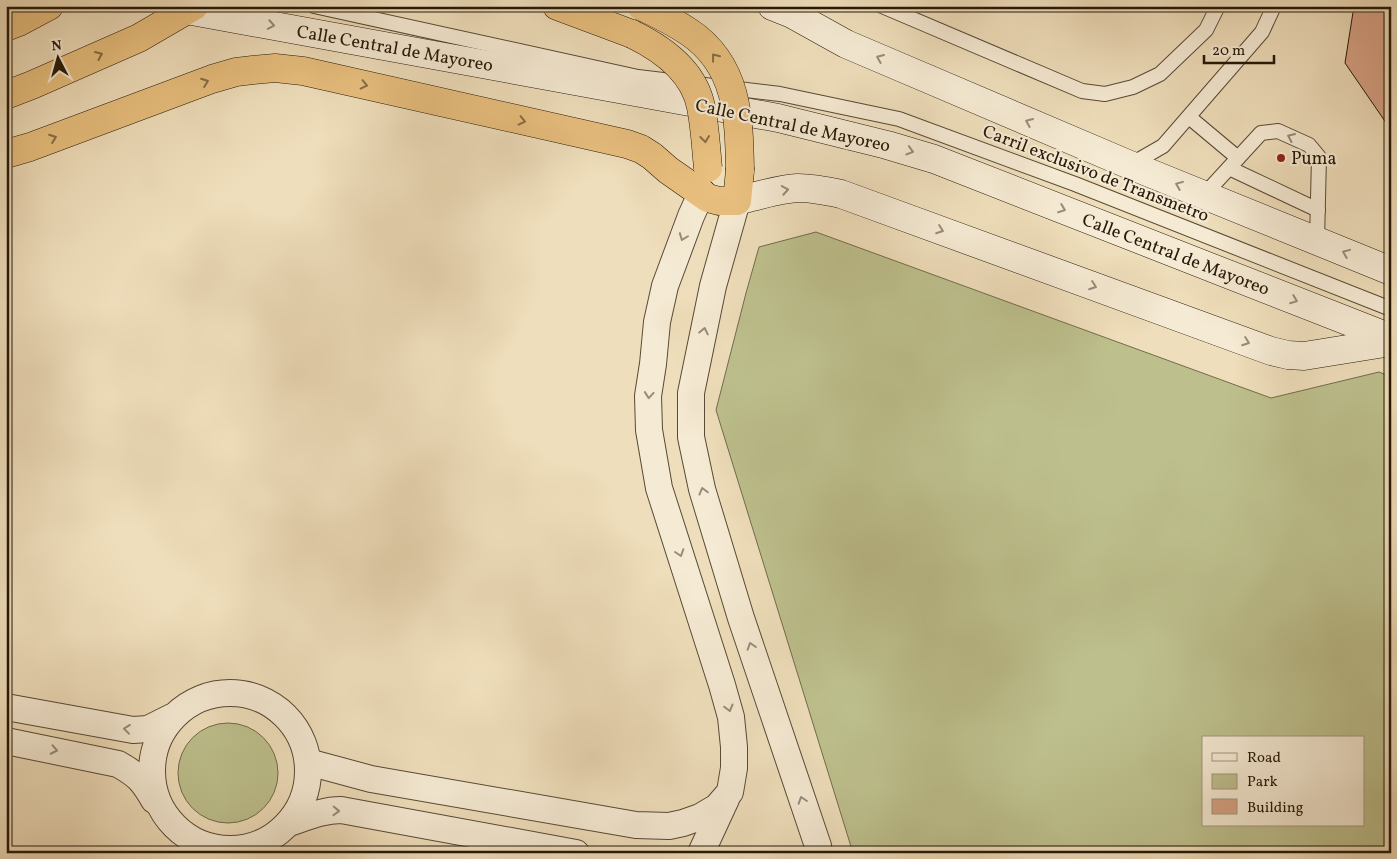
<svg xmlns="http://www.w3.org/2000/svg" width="1397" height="859" viewBox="0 0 1397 859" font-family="Vollkorn,serif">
<rect width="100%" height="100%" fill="#efdebb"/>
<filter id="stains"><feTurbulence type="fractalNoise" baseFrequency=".004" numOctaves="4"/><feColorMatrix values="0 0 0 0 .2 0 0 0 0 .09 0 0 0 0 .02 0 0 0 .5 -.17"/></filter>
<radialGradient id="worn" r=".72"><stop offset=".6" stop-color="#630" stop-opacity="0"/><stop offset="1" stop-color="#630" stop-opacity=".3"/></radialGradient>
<g fill="#bdc08d" stroke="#716c4a" fill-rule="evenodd">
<path d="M816 232 1271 398 1379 372 1391 377V853H853L716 410 746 293 759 247ZM1203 738H1363V825H1203Z"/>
<circle cx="228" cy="773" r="50"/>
</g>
<path fill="#d8a386" stroke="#251808" d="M1354 6H1391V130L1345 63Z"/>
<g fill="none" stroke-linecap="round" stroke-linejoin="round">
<g stroke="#584a35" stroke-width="16">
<g id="service">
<path d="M314 6 638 77 780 94 899 119 1075 184 1391 309"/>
<path d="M882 6 1082 91 1105 94 1133 87 1160 74 1206 30 1218 6"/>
<path d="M1189 117 1238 158"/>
<path d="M1130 165 1163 146 1262 32 1274 6"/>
<path d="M1229 168 1318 210"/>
<path d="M1204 195 1261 133 1278 131 1309 145 1319 157 1317 241"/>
</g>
</g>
<g stroke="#584a35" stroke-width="28">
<g id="minor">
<path d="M737 201 713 286 691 393V437L702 489 741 618 818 846 819 853"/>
<circle cx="230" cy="771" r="78"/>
<path d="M6 707 133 730 148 729 172 717"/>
<path d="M6 741 118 764C138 775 143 781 154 800"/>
<path d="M308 762 371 779 636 825 669 826 683 823 700 817 717 807 730 792 734 768V747L731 717 722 685 659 488 649 430 648 396 653 364 657 322 665 286 691 216 702 192"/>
<path d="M289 823C307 817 323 810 341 810L576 853"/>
<path d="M701 853 726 799"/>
</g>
</g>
<g stroke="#251808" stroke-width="29">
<g id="secondary">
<path d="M772 6 792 14 846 44 1130 165 1391 271"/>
<path d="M170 7 778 118 887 145 934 159 1391 338"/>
<path d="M737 201C757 196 778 189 798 188 813 188 827 191 841 194L1271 351 1288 355 1304 356 1391 342"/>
</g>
</g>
<g stroke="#251808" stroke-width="29">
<g id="trunk">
<path d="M557 6 632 34"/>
<path d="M6 27 19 22 49 6"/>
<path d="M6 95 32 85 139 38 194 6"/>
<path d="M6 154 30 147 212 79 236 72 253 70 275 68 303 71 627 144 641 149 652 156 668 170 708 198 719 201H737L740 170"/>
</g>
</g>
<use href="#service" stroke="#f5ead3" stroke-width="14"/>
<use href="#minor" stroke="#f5ead3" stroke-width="26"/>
<use href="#secondary" stroke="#f5ead3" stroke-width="28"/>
<use href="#trunk" stroke="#e8bf7e" stroke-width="28"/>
<g stroke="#251808" stroke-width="29" stroke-linecap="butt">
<g id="trunk-bridge">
<path d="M641 6C658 14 674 22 689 32 738 65 739 117 740 170"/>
<path d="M632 34C663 49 694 71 701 107 705 127 706 148 708 168"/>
</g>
</g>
<use href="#trunk-bridge" stroke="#e8bf7e" stroke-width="28"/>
</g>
<defs><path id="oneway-chevron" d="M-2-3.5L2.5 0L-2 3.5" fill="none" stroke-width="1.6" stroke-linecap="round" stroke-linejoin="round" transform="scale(1.25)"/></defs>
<g stroke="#978c78">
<use href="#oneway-chevron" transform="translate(271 25) rotate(10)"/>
<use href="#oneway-chevron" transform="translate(880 58) rotate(-157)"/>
<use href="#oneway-chevron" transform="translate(1029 122) rotate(-157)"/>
<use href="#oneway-chevron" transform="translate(1291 137) rotate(-156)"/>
<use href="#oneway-chevron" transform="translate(910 151) rotate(17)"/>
<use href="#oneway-chevron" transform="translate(1179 185) rotate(-158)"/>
<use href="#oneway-chevron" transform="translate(785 190) rotate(-10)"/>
<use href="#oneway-chevron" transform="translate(1062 209) rotate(21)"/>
<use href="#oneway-chevron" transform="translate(940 230) rotate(20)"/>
<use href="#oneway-chevron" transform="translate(683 237) rotate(111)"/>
<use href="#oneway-chevron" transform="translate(1346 253) rotate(-158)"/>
<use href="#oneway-chevron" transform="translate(1093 286) rotate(20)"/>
<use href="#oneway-chevron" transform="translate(1294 300) rotate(21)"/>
<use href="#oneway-chevron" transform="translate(704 331) rotate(-78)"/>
<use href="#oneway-chevron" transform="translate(1246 342) rotate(20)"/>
<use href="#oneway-chevron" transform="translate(649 395) rotate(95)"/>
<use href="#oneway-chevron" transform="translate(703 491) rotate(-105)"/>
<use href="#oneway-chevron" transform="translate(680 553) rotate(72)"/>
<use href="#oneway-chevron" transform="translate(751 646) rotate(-108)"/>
<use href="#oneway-chevron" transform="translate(729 708) rotate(75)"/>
<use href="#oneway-chevron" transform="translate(127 729) rotate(-173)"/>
<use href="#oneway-chevron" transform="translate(54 750) rotate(12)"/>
<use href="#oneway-chevron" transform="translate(802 800) rotate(-108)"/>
<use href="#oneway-chevron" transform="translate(336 811) rotate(2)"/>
</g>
<g stroke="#866c43">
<use href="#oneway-chevron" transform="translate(99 55) rotate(-24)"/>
<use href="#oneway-chevron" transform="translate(715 57) rotate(-128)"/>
<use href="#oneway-chevron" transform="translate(205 82) rotate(-20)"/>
<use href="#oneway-chevron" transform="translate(364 85) rotate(13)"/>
<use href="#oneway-chevron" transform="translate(522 121) rotate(13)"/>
<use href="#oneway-chevron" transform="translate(53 138) rotate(-20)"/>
<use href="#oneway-chevron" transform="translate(705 139) rotate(83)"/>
</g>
<circle fill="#8f2418" stroke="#f5ead3" stroke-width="2" cx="1281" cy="158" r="5"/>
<g text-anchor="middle" stroke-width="4.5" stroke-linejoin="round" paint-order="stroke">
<g font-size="18" fill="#251808" stroke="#f5ead3">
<text transform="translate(395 48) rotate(10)" y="6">Calle Central de Mayoreo</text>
<text transform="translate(793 125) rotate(12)" y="6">Calle Central de Mayoreo</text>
<text transform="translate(1096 173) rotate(21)" y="6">Carril exclusivo de Transmetro</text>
<text transform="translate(1176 254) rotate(21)" y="6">Calle Central de Mayoreo</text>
</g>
<g font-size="18" fill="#251808" stroke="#f5ead3" text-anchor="start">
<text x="1291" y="164">Puma</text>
</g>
</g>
<rect width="1397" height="859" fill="none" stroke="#efdebb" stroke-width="25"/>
<rect x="8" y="8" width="1382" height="844" fill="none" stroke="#251808" stroke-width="2.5"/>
<rect x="12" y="12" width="1372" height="834" fill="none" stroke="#251808"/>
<rect x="1202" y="736" width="162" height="90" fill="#f5ead3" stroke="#a29682"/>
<rect x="1212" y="753" width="25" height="8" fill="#f5ead3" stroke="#a29682"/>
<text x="1247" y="762" font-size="15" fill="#251808">Road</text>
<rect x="1212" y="774" width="25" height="15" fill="#bdc08d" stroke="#a29682"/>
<text x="1247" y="786" font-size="15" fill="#251808">Park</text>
<rect x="1212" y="799" width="25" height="15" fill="#d8a386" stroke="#a29682"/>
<text x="1247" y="812" font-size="15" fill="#251808">Building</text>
<g transform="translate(58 58) rotate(354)" stroke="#f5ead3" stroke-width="4" paint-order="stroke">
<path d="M0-4L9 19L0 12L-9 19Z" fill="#251808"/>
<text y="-8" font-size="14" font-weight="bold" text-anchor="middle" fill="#251808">N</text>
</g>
<path d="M1204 55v8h70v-8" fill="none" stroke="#251808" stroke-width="2.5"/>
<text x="1212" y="55" font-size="15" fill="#251808" stroke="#f5ead3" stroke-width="4" paint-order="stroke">20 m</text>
<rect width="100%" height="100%" filter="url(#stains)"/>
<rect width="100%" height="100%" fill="url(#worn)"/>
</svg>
